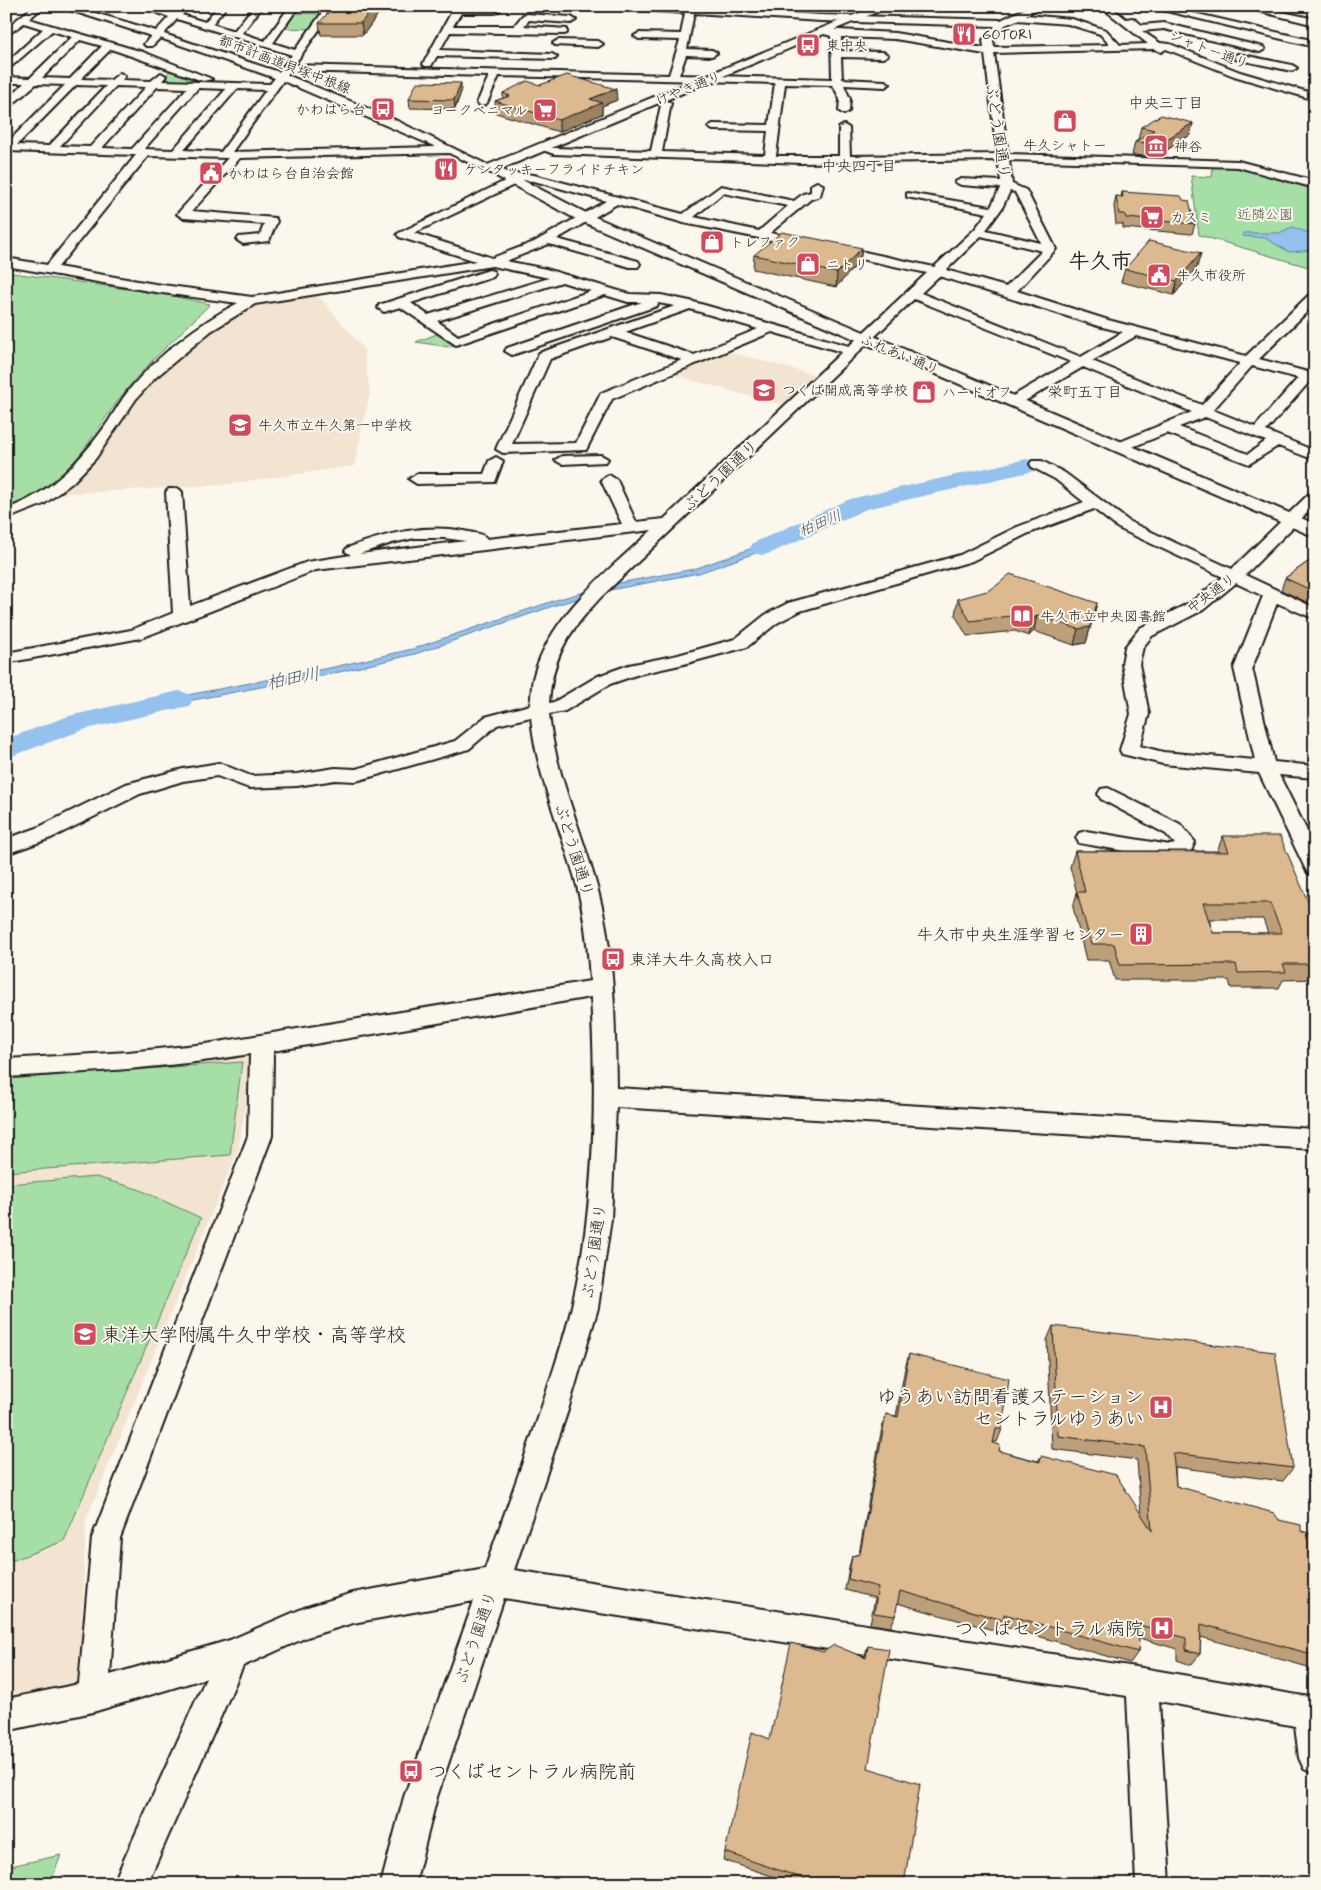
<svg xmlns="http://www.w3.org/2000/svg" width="1321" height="1890" viewBox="0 0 1321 1890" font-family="Mynerve,'Klee One',sans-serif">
<rect width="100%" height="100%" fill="#fbf7ec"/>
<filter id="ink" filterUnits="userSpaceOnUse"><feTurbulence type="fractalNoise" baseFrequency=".02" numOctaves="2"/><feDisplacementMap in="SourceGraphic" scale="10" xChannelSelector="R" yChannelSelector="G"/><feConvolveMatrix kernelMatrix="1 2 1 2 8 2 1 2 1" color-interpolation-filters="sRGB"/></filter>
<g filter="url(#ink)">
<g fill="#f2e4d0">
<path d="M316 293 363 348 370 393 354 466 220 485 56 494 92 458 150 383 227 315 261 303Z"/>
<path d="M725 351 815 375 783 405 670 374Z"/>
<path d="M243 1054 252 1062 239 1147 86 1520 79 1689 6 1712V1075Z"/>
</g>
<g fill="#a5dfa5" stroke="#607e60">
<path d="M292 13 326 14 315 29 280 28Z"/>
<path d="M172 68 212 82H160Z"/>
<path d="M1213 165 1236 166 1315 187V269L1199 235 1191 176 1212 177Z"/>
<path d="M6 272 163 294 210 304C184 331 149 361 127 389 89 436 70 490 6 507Z"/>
<path d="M442 332 458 343 449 347 416 342Z"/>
<path d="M242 1062 230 1155 6 1172V1079Z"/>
<path d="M96 1177 138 1189 201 1218 64 1541 14 1560 6 1556V1184Z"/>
<path d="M61 1855 50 1884H6V1867Z"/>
</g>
<g fill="#94c1ee" stroke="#647f9a">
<path d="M1292 227 1315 235V250L1289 252 1265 238 1243 236V233H1279Z"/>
<path d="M801 528 806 532 767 549 699 573 610 590 559 604 415 654 335 673 135 711V705L334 667 412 649 556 600 608 585 694 569 761 545Z"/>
</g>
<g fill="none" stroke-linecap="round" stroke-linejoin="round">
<g fill="#94c1ee" fill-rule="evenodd">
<path d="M1026 459 1034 461 1037 466 1034 471 866 509 771 553 762 555 753 553 750 548 753 543 850 499Z"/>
<path d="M179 691 189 694 193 700 189 706 86 729 6 758V739L69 716Z"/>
</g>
<g stroke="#1c1c1c" stroke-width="4">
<g id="minor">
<path d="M34 6H44L29 19 143 52 212 79 203 81 111 49 81 79 111 80 120 73 125 76 122 80 151 81 161 73 166 76 162 81 270 84 275 78 160 38 152 46H146L144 44 151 36 57 6H72L156 31 169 17 139 6H153L174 13 180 6H189L182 15 205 22 218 6H227L212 24 234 31 254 6H263L242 33 265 41 290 6H299L273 43 295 50 327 6H336L294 65 669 75 680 40 639 39 634 36 639 33 681 34 685 13 621 9 617 6H697L696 8 821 15 1001 20 1030 6H1042L1026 15 1072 19 1106 30 1120 45 1148 44 1100 6H1110L1126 19 1133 18 1142 25 1164 23 1263 47 1265 49 1260 52 1164 29 1142 31 1160 43 1170 44 1240 72 1315 94V100L1234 76 1166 49 1161 52 1155 49 994 53 1008 154 1238 161 1315 181V188L1238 167 1009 160 1012 184 1026 190 1056 249 1017 291 1108 320 1246 356 1310 294 1315 293V304L1259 359 1315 374V382L1310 381 1266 431 1315 451V460L1278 446 1249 464 1167 433 1125 450H1115L1113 447 1115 444 1192 412 1083 367 1018 405H1008L1006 402 1008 399 1071 362 914 299 600 598C568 633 553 654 549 703L554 702 598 676 629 665 678 655 735 639 765 615 788 603 960 555 1017 527 1084 502 1055 479 1032 467 1030 464 1032 461H1042L1065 473 1130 522 1232 569 1310 493 1315 491V505L1245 575 1315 608V619L1277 603 1252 668 1274 762 1315 766V778L1279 775 1315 847V875L1308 873 1305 868 1259 773 1163 764 1122 754 1120 750 1131 714 1122 664 1125 647 1140 628 1191 602 1223 577 1118 528 1094 509 1029 533 972 561 800 611 777 623 747 647 680 665 639 674 610 684 565 711 549 714C556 782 588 842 602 907 615 967 615 1028 616 1088L1315 1129V1149L616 1107 611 1219 598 1308 568 1410 514 1570 1142 1668 1315 1698V1774L1304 1769 1299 1758 1295 1726 1159 1701 1170 1884H1136L1127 1696 504 1598 437 1797 415 1884H381L404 1797 474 1601 353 1623 307 1637 243 1666 147 1884H113L206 1678 93 1712 6 1731V1699L79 1684 92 1538 248 1136 250 1054C169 1068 88 1072 6 1077V1059L128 1052 206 1044 590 981C588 945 584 909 574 875 558 822 536 772 531 717L497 725 469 749 356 781 335 780 297 786 249 788 217 776 183 781 140 794 51 838 6 854V839L37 828 126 784 183 769 219 763 251 776 297 774 335 768 356 769 455 741 485 717 530 705C532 695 531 684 534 675 551 614 608 571 652 530L316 570 141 638 6 663V653L131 630 173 613 166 492 169 489H179L182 492 190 606 307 562 351 555 345 551 347 548C388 533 426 523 469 532 476 534 483 533 487 539L622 524 601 480 609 475 617 480 636 522 664 519 842 352 772 332 612 399 586 450 503 453 496 449 539 353 675 306 658 303 657 306 512 355 505 351 507 348 642 302H628L605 295 456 345 400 307 384 312 378 308 379 305 489 270 493 271 495 274 493 277 411 303 428 315 549 278 492 266 255 304 211 331 155 378 136 399 96 458 72 483 44 504 6 519V509C51 494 82 459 108 422 115 411 121 400 129 390 158 355 198 324 238 303L155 292 6 266V258L47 265 136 155 6 151V144L65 85 36 84 6 110V101L24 83H6V77L30 78 72 37 52 31 6 71V63L43 29 24 23 6 36V28ZM694 13 821 21 995 26 983 40 984 48 895 33 821 29V33L831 36 832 79 679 75 686 55 712 56 717 53 712 50 687 49ZM177 19 292 55 279 72 164 34ZM1017 20 1068 24 1100 34 1110 45 994 47 993 40 1005 25ZM841 37 895 39 985 54 997 154 850 156 849 128 844 125 839 128V156H776L785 84 833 85 840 99 839 111 844 114 849 111 850 99 844 85 885 87 890 84 885 81 842 79 841 57 883 58 888 55 883 52 841 51ZM80 40 102 46 70 79 42 78ZM290 71 489 76 477 103 482 106 487 103 499 76 775 83 769 125 713 124 708 127 713 130 768 131 765 155 662 152 671 103 657 97 652 100 661 105 651 151 554 148 542 145 537 148 554 154 801 163 998 160 1001 181 961 179 955 182 961 185 1000 188 991 207 907 193V197L987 213 975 229 934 267 832 245 828 246 826 249 828 252 927 273 849 346 690 301 661 295 629 294 546 269 506 261 549 244 630 267H638L640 264 638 261 557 239 617 204 684 223 803 247 807 246 809 243 807 240 770 233 811 199 820 196 823 185 817 182 811 185V192L803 194 794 201 721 186 683 214 534 175 502 172 498 173V177L509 179 397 234 399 237 476 261 252 297 155 284 58 267 148 156 228 158 177 214 183 218 264 224 260 235 239 237 237 240 243 244 269 241 277 221 275 218 192 211 240 158 449 153 486 171H494L496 169 391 118 287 75ZM283 81 436 147 232 152ZM76 85 106 86 49 146 17 145ZM116 86 146 87 90 147 60 146ZM157 87 187 88 132 149 102 148ZM198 88 226 89 173 150 144 149ZM237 89 266 90 221 152 184 150ZM519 180 534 181 606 201 534 242 492 258 414 233 518 183ZM1010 191 1015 192 1041 243 986 230 1002 208ZM723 193 788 206 759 231 694 217ZM981 236 1042 251 1006 287 946 270ZM939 276 1098 326 1123 332 1081 357 921 293ZM562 282 591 291 458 336 437 321ZM690 309 758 329 694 355 625 332ZM1136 336 1240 363 1202 405 1092 361ZM612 337 682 360 601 393 576 443 512 444 550 359ZM1252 366 1298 378 1255 427 1213 410ZM1205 417 1266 441 1248 454 1179 427ZM415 538H444L466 541 359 554 392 543ZM1236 583 1263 596 1234 668 1255 760 1163 752 1140 746 1149 714 1139 664 1143 647 1152 636 1203 610ZM591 997C597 1099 595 1206 572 1306 565 1337 554 1367 545 1397 526 1455 505 1512 485 1569L353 1593 304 1608 230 1640 110 1675 120 1538 272 1136 273 1051Z"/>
<path d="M455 6 495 7 500 10 495 13H461L453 26H514L523 15 526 14 571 17 576 20 571 23 529 20 524 26 567 29V33L564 34 450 32 440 50 552 54 557 57 555 59 437 56 431 66H425L423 64Z"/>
<path d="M1146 6H1163L1315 41V47Z"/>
<path d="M1238 6H1255L1315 19V25Z"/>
<path d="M558 40 598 41 603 44 598 47 555 45 553 43Z"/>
<path d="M1238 54 1292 65 1297 68 1292 71 1235 59V55Z"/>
<path d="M601 455 608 459 606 462 562 464 555 460 562 456Z"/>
<path d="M496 457 503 461 495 482 417 484 409 479 417 474H484L489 461Z"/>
<path d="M1108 788 1180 824 1195 842 1190 853 1171 859 1079 843 1076 838 1079 833 1086 831 1170 845 1175 844 1166 834 1101 799 1098 794 1101 789Z"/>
</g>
</g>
<g stroke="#1c1c1c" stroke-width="4">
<path id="major" d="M876 6H891L501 169 586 213 643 238 1315 524V537L576 219 483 169 485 166Z"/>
</g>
<use href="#minor" fill="#fbf7ec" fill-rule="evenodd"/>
<use href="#major" fill="#fbf7ec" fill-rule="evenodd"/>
</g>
<g fill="#bd9f7a" stroke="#1c1c1c" fill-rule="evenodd">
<path d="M384 6 363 35H321L319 23Z"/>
<path d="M540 85 617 100 602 106V114L559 132 496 113 495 101 503 98V93Z"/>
<path d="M461 92 455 109 410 108 409 99Z"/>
<path d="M1193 123 1190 135 1156 157 1132 155 1135 142 1139 140H1138L1141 127Z"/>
<path d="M1122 192 1183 200 1195 224 1192 234 1123 228V224H1116L1114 206 1116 196 1121 197Z"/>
<path d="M862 248 860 261 836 287 753 269 754 255Z"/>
<path d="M1197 267 1174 295 1121 282 1125 269Z"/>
<path d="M1315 557V604L1313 605 1281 590 1285 578Z"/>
<path d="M958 599 1097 603 1086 643 1074 645 1034 631 1029 636 1015 631 967 636 955 615Z"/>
<path d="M1223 836 1315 918V979L1283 980 1279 988H1231L1229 980H1115L1109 960H1086L1073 907 1077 893 1070 867 1075 851H1217ZM1209 919H1263L1268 933H1213Z"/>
<path d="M1053 1326 1293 1468 1283 1481 1175 1467 1176 1486 1279 1520 1301 1531 1315 1535V1669L1201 1637 1200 1654 1191 1665 1177 1660V1649L1139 1638 1138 1652 1130 1663 1000 1625 997 1631 897 1603 895 1616 891 1627 870 1624 875 1598 845 1590 849 1567 852 1556 859 1554 882 1427 886 1414 896 1416 905 1368 909 1354 1002 1429 997 1442H994L993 1443 999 1451 1038 1461 1041 1456 1141 1515 1137 1460 1052 1449 1047 1340Z"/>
<path d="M868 1646V1768L904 1884H796L723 1860 725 1852 770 1739 823 1652 864 1658Z"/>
</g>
<g fill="#9a8263" stroke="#1c1c1c">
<path d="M374 6H384L363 35 361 23Z"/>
<path d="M461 83V92L455 109 454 100Z"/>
<path d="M616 89 617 100 602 106V114L559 132V120L590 99Z"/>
<path d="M1193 123 1190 135 1156 157 1159 144Z"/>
<path d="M862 248 860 261 836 287 837 273Z"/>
<path d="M1201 253 1197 267 1174 295 1177 281Z"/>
<path d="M1097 603 1086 643 1074 645 1078 629Z"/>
<path d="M1037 615 1034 631 1029 636 1033 620Z"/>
</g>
<g fill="#dcb98e" stroke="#1c1c1c" fill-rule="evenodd">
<path d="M334 6H374L361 23H319Z"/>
<path d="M567 75 616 89 590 99 602 103 559 120 495 101 510 96 503 93 527 81 540 85Z"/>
<path d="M417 82 461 83 454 100 409 99Z"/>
<path d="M1161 115 1193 123 1159 144 1135 142 1154 130 1141 127Z"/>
<path d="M1122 192 1181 196 1183 200 1189 201 1195 224 1126 218 1125 214H1119L1116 196 1123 197Z"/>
<path d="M782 232 862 248 837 273 754 255Z"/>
<path d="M1149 241 1201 253 1177 281 1125 269Z"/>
<path d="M1315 557V592L1285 578Z"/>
<path d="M1010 574 1097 603 1090 627 1078 629 1037 615 1033 620 1019 615 970 621 958 599 987 591 996 586Z"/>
<path d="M1223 836H1280L1315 918V964H1283L1286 972 1238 973 1236 964 1120 965 1114 944H1091L1077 892H1085L1075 851 1229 852ZM1203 903H1270L1282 933H1213Z"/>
<path d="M1053 1326 1275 1352 1293 1468 1173 1453 1176 1486 1274 1513 1279 1520 1301 1525V1531L1315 1535V1655L1201 1624 1200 1654 1186 1650V1638L1140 1625 1138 1652 1004 1614 1003 1620 900 1591 895 1616 874 1613 878 1587 848 1579 852 1556 860 1554 886 1414 898 1417 909 1354 1009 1379 1002 1429H996L993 1443 1000 1445 999 1451 1040 1462 1041 1456 1116 1475 1152 1531 1145 1447 1058 1436Z"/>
<path d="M791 1643 823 1652 834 1645 866 1658 868 1646 889 1649 868 1768 920 1784 904 1884H820L725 1852 752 1732 770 1739Z"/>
</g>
</g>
<defs>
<g id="restaurant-square" transform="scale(1.25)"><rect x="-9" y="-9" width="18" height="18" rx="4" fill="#d1495b" stroke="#fbf7ec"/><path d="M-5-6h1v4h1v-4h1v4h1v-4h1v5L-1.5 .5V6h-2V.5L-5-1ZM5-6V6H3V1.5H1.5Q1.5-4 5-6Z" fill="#fff"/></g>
<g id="bus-square" transform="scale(1.25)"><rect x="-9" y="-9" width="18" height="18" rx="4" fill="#d1495b" stroke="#fbf7ec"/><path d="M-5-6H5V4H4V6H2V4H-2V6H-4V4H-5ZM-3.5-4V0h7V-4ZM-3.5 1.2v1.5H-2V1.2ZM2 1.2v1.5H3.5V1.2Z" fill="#fff"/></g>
<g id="supermarket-square" transform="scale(1.25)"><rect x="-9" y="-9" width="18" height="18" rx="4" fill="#d1495b" stroke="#fbf7ec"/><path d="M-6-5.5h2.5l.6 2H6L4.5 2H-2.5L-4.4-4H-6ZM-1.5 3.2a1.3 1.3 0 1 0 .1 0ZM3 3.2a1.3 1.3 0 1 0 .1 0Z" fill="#fff"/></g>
<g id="shop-square" transform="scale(1.25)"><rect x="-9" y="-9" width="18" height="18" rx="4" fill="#d1495b" stroke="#fbf7ec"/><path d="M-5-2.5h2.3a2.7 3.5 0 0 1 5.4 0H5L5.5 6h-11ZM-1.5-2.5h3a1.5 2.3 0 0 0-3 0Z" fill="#fff"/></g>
<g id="museum-square" transform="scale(1.25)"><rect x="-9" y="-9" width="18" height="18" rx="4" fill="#d1495b" stroke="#fbf7ec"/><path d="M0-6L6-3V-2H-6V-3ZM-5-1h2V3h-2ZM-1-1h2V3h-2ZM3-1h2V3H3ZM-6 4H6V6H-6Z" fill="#fff"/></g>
<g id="civic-square" transform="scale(1.25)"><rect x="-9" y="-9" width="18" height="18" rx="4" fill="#d1495b" stroke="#fbf7ec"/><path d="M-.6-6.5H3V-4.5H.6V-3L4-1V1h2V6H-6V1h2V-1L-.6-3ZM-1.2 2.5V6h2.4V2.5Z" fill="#fff"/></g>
<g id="school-square" transform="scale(1.25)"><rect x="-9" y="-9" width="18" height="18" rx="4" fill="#d1495b" stroke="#fbf7ec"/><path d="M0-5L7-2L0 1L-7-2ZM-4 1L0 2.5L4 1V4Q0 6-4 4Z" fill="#fff"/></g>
<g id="library-square" transform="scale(1.25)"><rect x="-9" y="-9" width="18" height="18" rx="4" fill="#d1495b" stroke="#fbf7ec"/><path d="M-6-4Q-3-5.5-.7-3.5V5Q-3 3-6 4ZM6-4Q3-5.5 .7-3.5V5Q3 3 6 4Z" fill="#fff"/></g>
<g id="building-square" transform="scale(1.25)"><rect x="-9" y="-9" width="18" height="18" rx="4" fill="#d1495b" stroke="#fbf7ec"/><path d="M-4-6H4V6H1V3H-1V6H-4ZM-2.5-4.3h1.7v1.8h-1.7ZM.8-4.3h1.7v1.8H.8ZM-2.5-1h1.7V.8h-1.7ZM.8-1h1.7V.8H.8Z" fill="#fff"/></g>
<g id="hospital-square" transform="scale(1.25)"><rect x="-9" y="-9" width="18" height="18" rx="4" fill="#d1495b" stroke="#fbf7ec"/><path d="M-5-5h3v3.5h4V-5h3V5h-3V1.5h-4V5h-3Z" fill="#fff"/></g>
</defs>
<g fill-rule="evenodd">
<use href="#restaurant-square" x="964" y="34"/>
<use href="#bus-square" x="808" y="45"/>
<use href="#bus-square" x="383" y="109"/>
<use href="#supermarket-square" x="545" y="110"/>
<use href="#shop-square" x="1065" y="121"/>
<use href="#museum-square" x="1156" y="146"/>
<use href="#restaurant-square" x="446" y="169"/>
<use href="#civic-square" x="211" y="173"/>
<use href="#supermarket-square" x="1152" y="217"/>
<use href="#shop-square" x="712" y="242"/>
<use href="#shop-square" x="808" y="264"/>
<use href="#civic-square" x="1159" y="275"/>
<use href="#school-square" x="764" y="390"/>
<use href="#shop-square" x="924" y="392"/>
<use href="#school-square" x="240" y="425"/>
<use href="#library-square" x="1022" y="616"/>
<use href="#building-square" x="1141" y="934"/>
<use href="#bus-square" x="613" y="959"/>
<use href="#school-square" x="85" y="1334"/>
<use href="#hospital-square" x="1161" y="1407"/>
<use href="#hospital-square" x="1162" y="1628"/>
<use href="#bus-square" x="411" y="1771"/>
</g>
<g text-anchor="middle" stroke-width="4" stroke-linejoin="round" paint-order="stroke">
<g font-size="14" fill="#1c1c1c" stroke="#fbf7ec" text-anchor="start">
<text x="982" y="39">GOTORI</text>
<text x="826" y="50">東中央</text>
<text x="366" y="114" text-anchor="end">かわはら台</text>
<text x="528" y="115" text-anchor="end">ヨークベニマル</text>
<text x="1065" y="150" text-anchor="middle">牛久シャトー</text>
<text x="1174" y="151">神谷</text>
<text x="464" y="174">ケンタッキーフライドチキン</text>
<text x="228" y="178">かわはら台自治会館</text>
<text x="1170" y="222">カスミ</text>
<text x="730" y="247">トレファク</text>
<text x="826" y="269">ニトリ</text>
<text x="1176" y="280">牛久市役所</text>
<text x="782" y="395">つくば開成高等学校</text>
<text x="942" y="397">ハードオフ</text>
<text x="258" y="430">牛久市立牛久第一中学校</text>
<text x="1040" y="621">牛久市立中央図書館</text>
</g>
<g font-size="14" fill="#1c1c1c" stroke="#fbf7ec">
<text transform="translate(1209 49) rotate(21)" y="5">シャトー通り</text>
<text transform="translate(285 64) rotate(21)" y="5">都市計画道貝塚中根線</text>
<text transform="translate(688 88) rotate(-22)" y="5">けやき通り</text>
<text transform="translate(900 354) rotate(23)" y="5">ふれあい通り</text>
<text transform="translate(1211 593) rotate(-36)" y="5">中央通り</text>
</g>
<g font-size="14" fill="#455645" stroke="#fbf7ec">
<text x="1265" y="219">近隣公園</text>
</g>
<g font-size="15" fill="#1c1c1c" stroke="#fbf7ec">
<text x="1166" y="108">中央三丁目</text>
<text x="859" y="171">中央四丁目</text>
<text x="1085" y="397">栄町五丁目</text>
</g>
<g font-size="15" font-style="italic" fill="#465666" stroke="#fbf7ec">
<text transform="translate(820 523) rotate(-23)" y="5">柏田川</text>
</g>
<g font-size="16" fill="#1c1c1c" stroke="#fbf7ec">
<text transform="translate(999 131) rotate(82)" y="6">ぶどう園通り</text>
<text transform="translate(720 475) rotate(-43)" y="6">ぶどう園通り</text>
<text transform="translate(575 850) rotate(73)" y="6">ぶどう園通り</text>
<text transform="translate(593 1251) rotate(-82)" y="6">ぶどう園通り</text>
<text transform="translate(475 1637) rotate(-71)" y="6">ぶどう園通り</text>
</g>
<g font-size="16" fill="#1c1c1c" stroke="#fbf7ec" text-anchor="end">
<text x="1124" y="940">牛久市中央生涯学習センター</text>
<text x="630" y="965" text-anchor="start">東洋大牛久高校入口</text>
</g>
<g font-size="18" font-style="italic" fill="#465666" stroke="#fbf7ec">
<text transform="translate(293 678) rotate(-11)" y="6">柏田川</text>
</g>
<g font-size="19" fill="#1c1c1c" stroke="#fbf7ec" text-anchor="start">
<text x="102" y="1341">東洋大学附属牛久中学校・高等学校</text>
<text x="1144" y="1403" text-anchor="end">ゆうあい訪問看護ステーション<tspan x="1144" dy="22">セントラルゆうあい</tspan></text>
<text x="1144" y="1635" text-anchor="end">つくばセントラル病院</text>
<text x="428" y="1778">つくばセントラル病院前</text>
</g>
<g font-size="21" font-weight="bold" fill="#1c1c1c" stroke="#fbf7ec">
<text x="1100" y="268">牛久市</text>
</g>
</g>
<rect width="1321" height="1890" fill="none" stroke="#fbf7ec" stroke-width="25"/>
<rect x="12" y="12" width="1296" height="1865" fill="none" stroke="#1c1c1c" stroke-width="2" filter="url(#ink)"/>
</svg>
